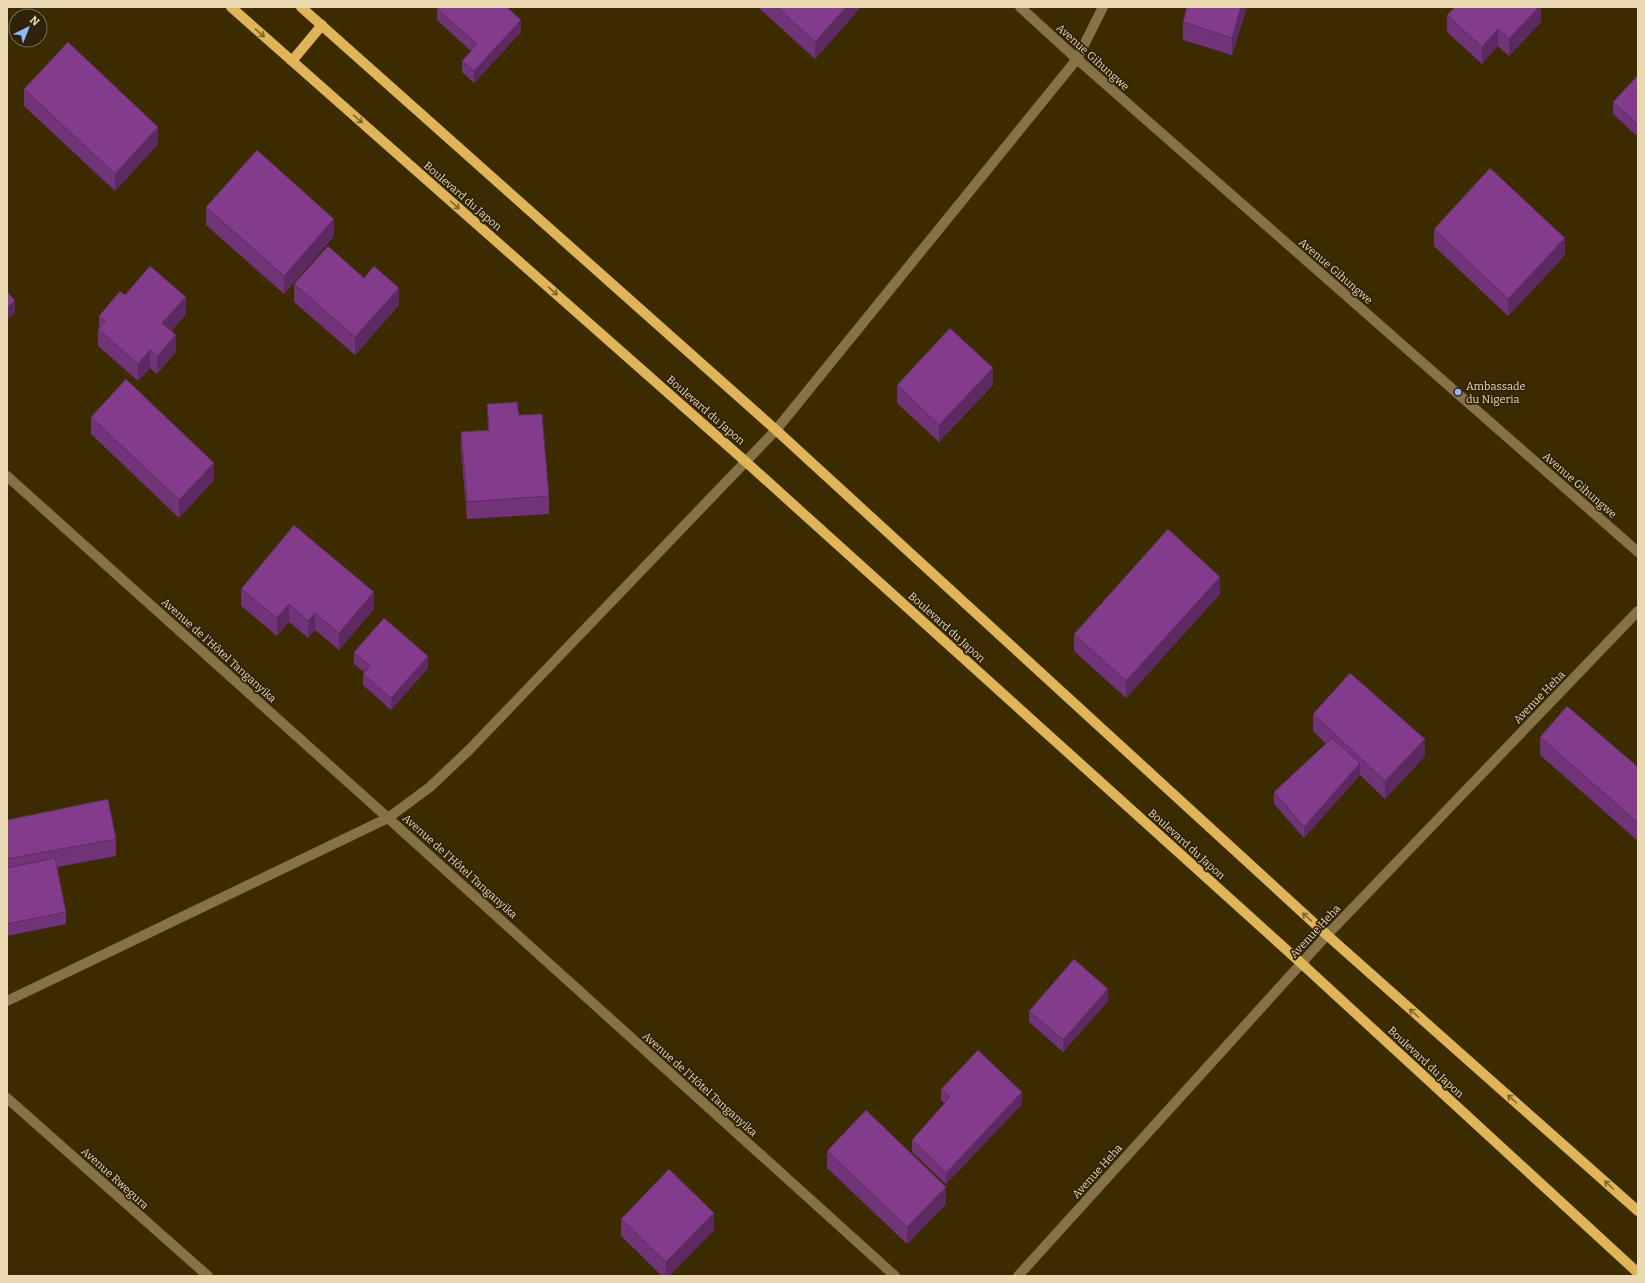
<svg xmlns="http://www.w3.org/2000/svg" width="1645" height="1283" viewBox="0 0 1645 1283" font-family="Bitter,serif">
<rect width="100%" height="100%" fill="#3d2b00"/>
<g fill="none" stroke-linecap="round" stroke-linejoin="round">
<g stroke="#877248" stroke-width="10">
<path d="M1020 7 1077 59 1638 552"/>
<path d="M7 476 388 818 895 1276"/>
<path d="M7 1001 388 818 430 787 469 750 776 430 1077 59 1103 7"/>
<path d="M7 1098 208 1276"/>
<path d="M1018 1276 1327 935 1638 611"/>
</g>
<g stroke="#e0b559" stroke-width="10">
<path d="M231 7 745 461 1301 963 1638 1273"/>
<path d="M301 7 776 430 1327 935 1638 1211"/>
<path d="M292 61 322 25"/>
</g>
</g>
<g fill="#713478">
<path d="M760 7H861L815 59 760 9Z"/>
<path d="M1247 7 1232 55 1183 40V22Z"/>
<path d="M1541 7V22L1509 56 1498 46 1482 64 1447 32V15Z"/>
<path d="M437 9 521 32 474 83 462 72V61L471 51 437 20Z"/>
<path d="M1638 75V137L1613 114V102Z"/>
<path d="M24 89 158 144 115 191 24 106Z"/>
<path d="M206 207 334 236 284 294 206 225Z"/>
<path d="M1434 229 1565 255 1508 316 1434 246Z"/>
<path d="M364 278 399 305 355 355 294 302V284Z"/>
<path d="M125 295 186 314 171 331 176 352 157 374 150 368 138 381 98 346V329L99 327V316Z"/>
<path d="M897 385H993L939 442 897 403Z"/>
<path d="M487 404 519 415 549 496V514L467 519 461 450V432L488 430Z"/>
<path d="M91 417 214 480 179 518 91 434Z"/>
<path d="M241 589 374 609 339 650 315 630 308 638 289 622 277 636 241 606Z"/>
<path d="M1220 594 1126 698 1074 651V634Z"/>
<path d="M354 652 428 668 391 710 363 685V674L364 672 354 664Z"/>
<path d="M1313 714 1425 756 1385 799 1360 775 1304 838 1274 804V792L1326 744 1313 731Z"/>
<path d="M1540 737 1638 767V841L1540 755Z"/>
<path d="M7 820 116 839V856L57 867 66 912V924L7 936Z"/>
<path d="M1108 1001 1063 1052 1029 1022V1011Z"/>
<path d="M941 1089 1022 1104 946 1184 912 1152V1140L945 1104 941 1100Z"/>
<path d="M827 1151 946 1204 907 1244 827 1168Z"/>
<path d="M621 1219 714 1230 669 1276H662L621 1236Z"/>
</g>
<g fill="#5c2a61">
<path d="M846 7H861L815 59V42Z"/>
<path d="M1241 7H1247L1232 55V38Z"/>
<path d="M1539 7H1541V22L1509 56V39Z"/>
<path d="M521 20V32L474 83V71Z"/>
<path d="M1498 29V46L1482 64V47Z"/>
<path d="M158 127V144L115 191V174Z"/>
<path d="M334 219V236L284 294V276Z"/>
<path d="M1565 238V255L1508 316V299Z"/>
<path d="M399 288V305L355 355V337Z"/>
<path d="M186 297V314L162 341V323Z"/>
<path d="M15 301V313L7 320V308Z"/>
<path d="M176 335V352L157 374V356Z"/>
<path d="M150 350V368L138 381V364Z"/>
<path d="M993 368V385L939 442V425Z"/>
<path d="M214 463V480L179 518V500Z"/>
<path d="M1220 577V594L1126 698V681Z"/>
<path d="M374 592V609L339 650V633Z"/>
<path d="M289 604V622L277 636V618Z"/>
<path d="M315 613V630L308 638V621Z"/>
<path d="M428 656V668L391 710V698Z"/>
<path d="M1425 739V756L1385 799V781Z"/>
<path d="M1360 763V775L1304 838V827Z"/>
<path d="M1108 989V1001L1063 1052V1040Z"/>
<path d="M1022 1092V1104L946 1184V1173Z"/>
<path d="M946 1187V1204L907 1244V1227Z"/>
<path d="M714 1213V1230L669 1276H666V1262Z"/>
</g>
<g fill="#833c8b" stroke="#5c2a61">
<path d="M438 7H507L521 20 474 71 462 61 477 44 437 9Z"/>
<path d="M777 7H846L815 42Z"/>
<path d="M1187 7H1241L1232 38 1183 22Z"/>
<path d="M1455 7H1539L1509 39 1498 29 1482 47 1447 15Z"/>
<path d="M68 42 158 127 115 174 24 89Z"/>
<path d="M1638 75V125L1613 102Z"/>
<path d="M257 150 334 219 284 276 206 207Z"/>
<path d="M1490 168 1565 238 1508 299 1434 229Z"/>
<path d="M328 246 364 278 374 266 399 288 355 337 294 284Z"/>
<path d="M150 266 186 297 162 323 176 335 157 356 150 350 138 364 98 329 105 321 99 316 120 291 125 295Z"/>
<path d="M7 291 15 301 7 308Z"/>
<path d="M950 328 993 368 939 425 897 385Z"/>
<path d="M126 379 214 463 179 500 91 417Z"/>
<path d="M517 402 519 415 542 414 549 496 467 502 461 432 489 430 487 404Z"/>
<path d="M294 525 374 592 339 633 315 613 308 621 289 604 277 618 241 589Z"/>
<path d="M1168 529 1220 577 1126 681 1074 634Z"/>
<path d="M384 618 428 656 391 698 363 674 370 666 354 652Z"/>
<path d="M1350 673 1425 739 1385 781 1313 714Z"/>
<path d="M1567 706 1638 767V823L1540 737Z"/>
<path d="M1332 738 1360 763 1304 827 1274 792Z"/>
<path d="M108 799 116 839 7 859V820Z"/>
<path d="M55 858 66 912 7 924V884H8L7 878V868Z"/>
<path d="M1074 959 1108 989 1063 1040 1029 1011Z"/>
<path d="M978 1050 1022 1092 946 1173 912 1140 950 1097 941 1089Z"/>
<path d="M866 1110 946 1187 907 1227 827 1151Z"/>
<path d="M669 1169 714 1213 666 1262 621 1219Z"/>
</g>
<defs><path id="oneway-shaft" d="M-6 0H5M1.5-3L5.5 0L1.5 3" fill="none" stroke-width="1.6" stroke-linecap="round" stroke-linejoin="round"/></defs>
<g stroke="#7e652e">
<use href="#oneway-shaft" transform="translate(260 33) rotate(41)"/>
<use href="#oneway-shaft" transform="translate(358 119) rotate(41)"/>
<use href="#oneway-shaft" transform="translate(455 205) rotate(41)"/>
<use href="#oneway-shaft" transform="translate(553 291) rotate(41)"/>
<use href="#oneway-shaft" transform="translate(1307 917) rotate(-138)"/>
<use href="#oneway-shaft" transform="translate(1414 1013) rotate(-138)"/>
<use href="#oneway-shaft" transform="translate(1512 1099) rotate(-138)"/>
<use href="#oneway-shaft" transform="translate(1609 1185) rotate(-138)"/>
</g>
<circle fill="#94b7fd" stroke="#2e230a" stroke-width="1.5" cx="1458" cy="392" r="4"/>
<g text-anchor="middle" stroke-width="3.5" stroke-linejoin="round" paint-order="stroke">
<g font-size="11" fill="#ebd9b4" stroke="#2e230a">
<text transform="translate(1093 57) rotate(42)" y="4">Avenue Gihungwe</text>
<text transform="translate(463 196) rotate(41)" y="4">Boulevard du Japon</text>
<text transform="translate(1336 271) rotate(41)" y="4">Avenue Gihungwe</text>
<text transform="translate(706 410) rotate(41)" y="4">Boulevard du Japon</text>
<text transform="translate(1580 485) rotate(41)" y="4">Avenue Gihungwe</text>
<text transform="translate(947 627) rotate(42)" y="4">Boulevard du Japon</text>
<text transform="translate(219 650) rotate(42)" y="4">Avenue de l'Hôtel Tanganyika</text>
<text transform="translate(1539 697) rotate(-46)" y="4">Avenue Heha</text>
<text transform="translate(1187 844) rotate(42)" y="4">Boulevard du Japon</text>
<text transform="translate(460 866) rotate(42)" y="4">Avenue de l'Hôtel Tanganyika</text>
<text transform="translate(1315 931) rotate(-47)" y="4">Avenue Heha</text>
<text transform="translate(1426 1062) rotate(43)" y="4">Boulevard du Japon</text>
<text transform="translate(700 1084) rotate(42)" y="4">Avenue de l'Hôtel Tanganyika</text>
<text transform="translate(1097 1171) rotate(-48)" y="4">Avenue Heha</text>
<text transform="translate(115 1178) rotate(42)" y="4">Avenue Rwegura</text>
</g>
<g font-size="11" fill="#ebd9b4" stroke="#2e230a" text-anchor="start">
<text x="1466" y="390">Ambassade<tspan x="1466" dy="13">du Nigeria</tspan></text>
</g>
</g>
<rect width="1645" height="1283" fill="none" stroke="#ebd9b4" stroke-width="16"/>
<g transform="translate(28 28) rotate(43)"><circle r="19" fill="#2e230a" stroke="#7a6c4e"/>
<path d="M0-3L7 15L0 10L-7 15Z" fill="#94b7fd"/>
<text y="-6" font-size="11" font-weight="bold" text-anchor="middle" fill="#ebd9b4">N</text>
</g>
</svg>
